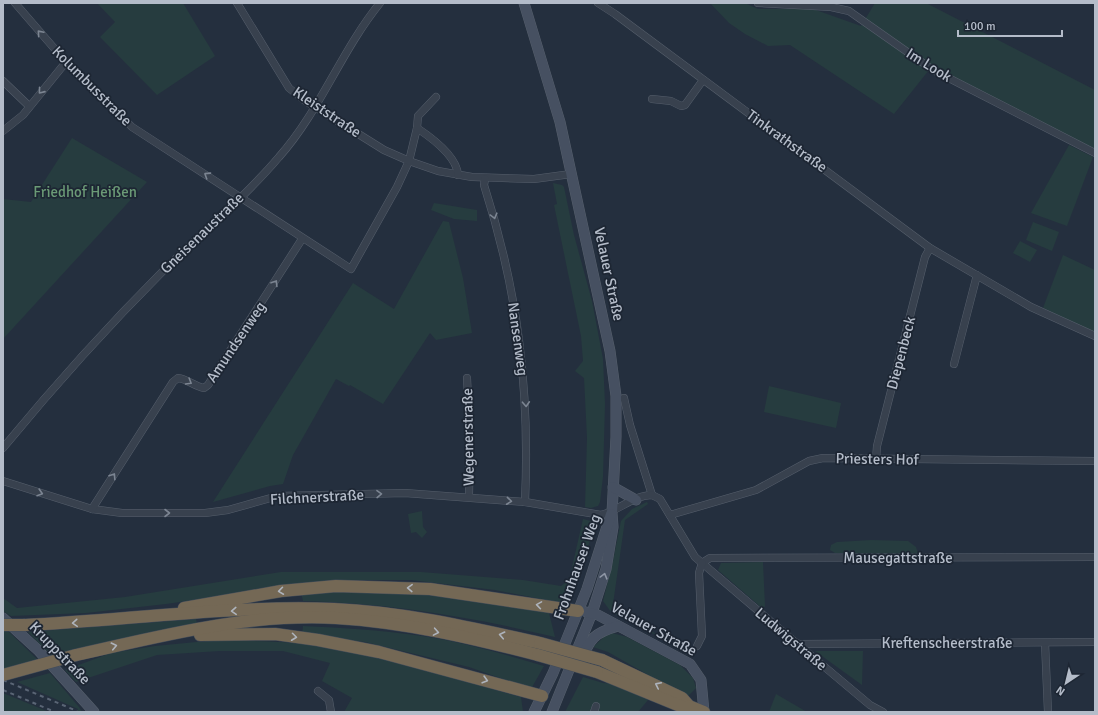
<svg xmlns="http://www.w3.org/2000/svg" width="1098" height="715" viewBox="0 0 1098 715" font-family="Signika,sans-serif">
<rect width="100%" height="100%" fill="#242f3e"/>
<g fill="#263c3f">
<path d="M97 3H183L215 56 157 95 100 37 115 22Z"/>
<path d="M710 3H745L758 9H813L861 26 875 3H926L1095 90V152L929 70 894 114 790 45 768 46 745 34 729 23Z"/>
<path d="M72 138 147 182 3 339V199L31 202Z"/>
<path d="M1069 145 1093 157 1067 226 1031 213Z"/>
<path d="M553 183 562 185 564 187 574 235 592 301 603 359 605 404 603 477 600 502 598 506 591 508 585 507 587 438 584 378 575 371 583 361 581 336 554 205 557 204Z"/>
<path d="M434 203 477 210V221L454 219 431 210Z"/>
<path d="M443 221 449 222 463 278 472 333 436 340 430 333 383 404 350 385 349 386 336 379 293 455 283 484 270 486 213 502 353 283 394 309Z"/>
<path d="M1033 222 1059 232 1052 251 1026 240Z"/>
<path d="M1020 241 1037 250 1030 262 1013 253Z"/>
<path d="M1063 255 1095 270V333L1043 308Z"/>
<path d="M769 386 841 403 836 428 764 412Z"/>
<path d="M647 502 648 504 625 520 613 604 637 619 636 620 660 637 611 612 603 601 613 561 621 521 632 509Z"/>
<path d="M422 511 423 527 427 532 422 538 416 532 411 533 408 514Z"/>
<path d="M583 519 591 521 594 530 567 604 495 590 411 580H333L166 604 86 613 11 616 3 611V598L17 608 125 597 281 572H421L523 580 561 586 566 582 570 576Z"/>
<path d="M871 540 908 541 916 547 918 554 835 553 830 550 831 545 837 542Z"/>
<path d="M763 562 765 606 763 609 718 570 721 563Z"/>
<path d="M331 589 411 591 535 608 549 613 555 637C472 617 388 603 303 601L301 593Z"/>
<path d="M196 619 197 623 52 656 28 632Z"/>
<path d="M303 626C343 628 382 630 422 636 463 642 503 654 544 666L531 689 469 667 365 642 302 635Z"/>
<path d="M3 631 9 632 38 660 3 670Z"/>
<path d="M612 633 627 637 680 665 693 678 696 688 687 697 608 652 593 647 603 638 602 635Z"/>
<path d="M217 640C256 641 296 641 335 648 398 659 459 680 521 697L523 712H344L352 698 322 681 330 663 283 651H220L157 655 76 682 65 670 111 653 155 646Z"/>
<path d="M815 651H863L862 685Z"/>
<path d="M50 673 79 707 82 712H77L78 709 17 682Z"/>
<path d="M583 677 603 683 617 684 648 700 638 712H565Z"/>
<path d="M3 693 49 712H3Z"/>
<path d="M776 694 807 712H769Z"/>
</g>
<g fill="none" stroke-linecap="round" stroke-linejoin="round">
<g stroke="#565f6c" stroke-width="8">
<g id="street">
<path d="M15 3 66 62 132 127 351 269 397 187 409 161 417 128"/>
<path d="M237 3 289 88 304 100 384 150 409 161 438 171 472 177 534 179 571 174"/>
<path d="M598 3 615 14 930 248 1031 307 1095 336"/>
<path d="M758 3 831 7 849 11 933 70 1095 153"/>
<path d="M3 81 29 106"/>
<path d="M436 97 418 116 417 128C432 138 457 156 458 175"/>
<path d="M652 99 671 101 681 106 685 105 703 80"/>
<path d="M3 131 23 115 66 62"/>
<path d="M485 179 484 185C518 291 530 390 525 502"/>
<path d="M954 364 977 275"/>
<path d="M467 378 470 438 469 496"/>
<path d="M624 398 630 425 652 495"/>
<path d="M3 448C54 386 108 326 165 269 203 232 245 197 279 157 320 111 341 51 380 3"/>
<path d="M876 460 877 446 925 257 930 248"/>
<path d="M3 481 92 509 122 513H205L228 510 278 496 405 493 525 502 601 515C618 511 634 495 652 495L660 499 695 557 702 563 795 642 799 644 808 653 870 705 883 712"/>
<path d="M92 509 173 382 178 378C187 379 194 386 204 388L208 385 302 239"/>
<path d="M670 515 756 490 809 461 823 458 1095 461"/>
<path d="M702 563 710 558 1095 557"/>
<path d="M1045 643 1048 712"/>
<path d="M799 644 1095 642"/>
<path d="M697 646 702 636 699 573 702 563"/>
<path d="M318 691 329 700 331 712"/>
<path d="M594 712 596 706"/>
</g>
</g>
<g stroke="#565f6c" stroke-width="11">
<g id="secondary">
<path d="M524 3 560 122 610 351 616 396V437L612 513 613 527 606 569 592 613 552 712"/>
<path d="M613 487 636 500"/>
<path d="M586 612 598 615 690 664 701 680 704 712"/>
<path d="M3 618 39 651 94 712"/>
<path d="M581 661C590 638 594 633 618 626"/>
<path d="M534 712 553 673 587 589 611 514"/>
</g>
</g>
<g stroke="#434c59" stroke-width="13">
<g id="highway">
<path d="M184 608 281 591 336 586 430 589 578 611"/>
<path d="M25 625C128 620 231 605 334 609 404 612 472 628 540 643"/>
<path d="M200 635 275 634 318 640 379 652 542 696"/>
<path d="M76 655C161 636 248 613 336 618 405 622 472 638 538 655"/>
<path d="M602 660 682 698 689 706"/>
<path d="M597 672 685 708 689 706 704 712"/>
</g>
</g>
<use href="#street" stroke="#38414e" stroke-width="7"/>
<use href="#secondary" stroke="#465061" stroke-width="10"/>
<use href="#highway" stroke="#746855" stroke-width="12"/>
<g stroke="#5a6575" stroke-width="2" stroke-dasharray="4 4" stroke-linecap="butt">
<path d="M3 680 77 711"/>
<path d="M3 690 55 712"/>
</g>
<g stroke="#434c59" stroke-width="13" stroke-linecap="butt">
<g id="highway-bridge">
<path d="M3 625H25"/>
<path d="M540 643 602 660"/>
<path d="M538 655 597 672"/>
<path d="M3 675 76 655"/>
</g>
</g>
<use href="#highway-bridge" stroke="#746855" stroke-width="12"/>
</g>
<defs><path id="oneway-chevron" d="M-2-3.5L2.5 0L-2 3.5" fill="none" stroke-width="1.6" stroke-linecap="round" stroke-linejoin="round"/></defs>
<g stroke="#7c8592">
<use href="#oneway-chevron" transform="translate(40 33) rotate(-131)"/>
<use href="#oneway-chevron" transform="translate(41 91) rotate(129)"/>
<use href="#oneway-chevron" transform="translate(207 175) rotate(-147)"/>
<use href="#oneway-chevron" transform="translate(494 216) rotate(75)"/>
<use href="#oneway-chevron" transform="translate(275 283) rotate(-58)"/>
<use href="#oneway-chevron" transform="translate(189 382) rotate(31)"/>
<use href="#oneway-chevron" transform="translate(526 404) rotate(87)"/>
<use href="#oneway-chevron" transform="translate(113 476) rotate(-57)"/>
<use href="#oneway-chevron" transform="translate(40 493) rotate(17)"/>
<use href="#oneway-chevron" transform="translate(379 494) rotate(-1)"/>
<use href="#oneway-chevron" transform="translate(509 501) rotate(6)"/>
<use href="#oneway-chevron" transform="translate(167 513)"/>
</g>
<use stroke="#8e96a5" href="#oneway-chevron" transform="translate(604 576) rotate(-75)"/>
<g stroke="#aeb4bd">
<use href="#oneway-chevron" transform="translate(410 588) rotate(-178)"/>
<use href="#oneway-chevron" transform="translate(281 591) rotate(172)"/>
<use href="#oneway-chevron" transform="translate(539 605) rotate(-171)"/>
<use href="#oneway-chevron" transform="translate(234 611) rotate(177)"/>
<use href="#oneway-chevron" transform="translate(75 623) rotate(176)"/>
<use href="#oneway-chevron" transform="translate(436 632) rotate(10)"/>
<use href="#oneway-chevron" transform="translate(502 635) rotate(-168)"/>
<use href="#oneway-chevron" transform="translate(294 637) rotate(7)"/>
<use href="#oneway-chevron" transform="translate(114 646) rotate(-13)"/>
<use href="#oneway-chevron" transform="translate(485 680) rotate(16)"/>
<use href="#oneway-chevron" transform="translate(658 685) rotate(-154)"/>
</g>
<g text-anchor="middle" stroke-width="3.5" stroke-linejoin="round" paint-order="stroke">
<g font-size="15" fill="#b4bcc9" stroke="#1d2633">
<text transform="translate(929 65) rotate(32)" y="5">Im Look</text>
<text transform="translate(92 86) rotate(45)" y="5">Kolumbusstraße</text>
<text transform="translate(327 112) rotate(34)" y="5">Kleiststraße</text>
<text transform="translate(787 141) rotate(36)" y="5">Tinkrathstraße</text>
<text transform="translate(202 233) rotate(-44)" y="5">Gneisenaustraße</text>
<text transform="translate(609 274) rotate(78)" y="5">Velauer Straße</text>
<text transform="translate(518 339) rotate(82)" y="5">Nansenweg</text>
<text transform="translate(236 342) rotate(-56)" y="5">Amundsenweg</text>
<text transform="translate(901 353) rotate(-75)" y="5">Diepenbeck</text>
<text transform="translate(468 437) rotate(-91)" y="5">Wegenerstraße</text>
<text transform="translate(877 459) rotate(1)" y="5">Priesters Hof</text>
<text transform="translate(317 497) rotate(-3)" y="5">Filchnerstraße</text>
<text x="898" y="563">Mausegattstraße</text>
<text transform="translate(577 567) rotate(-70)" y="5">Frohnhauser Weg</text>
<text transform="translate(654 629) rotate(29)" y="5">Velauer Straße</text>
<text transform="translate(791 639) rotate(40)" y="5">Ludwigstraße</text>
<text x="947" y="648">Kreftenscheerstraße</text>
<text transform="translate(60 653) rotate(46)" y="5">Kruppstraße</text>
</g>
<g font-size="15" fill="#6b9a76" stroke="#1d2633">
<text x="85" y="197">Friedhof Heißen</text>
</g>
</g>
<rect width="1098" height="715" fill="none" stroke="#b4bcc9" stroke-width="8"/>
<g transform="translate(1066 683) rotate(215)" stroke="#1d2633" stroke-width="3" paint-order="stroke">
<path d="M0-3L7 15L0 10L-7 15Z" fill="#b4bcc9"/>
<text y="-6" font-size="11" font-weight="bold" text-anchor="middle" fill="#b4bcc9">N</text>
</g>
<path d="M958 30v6h104v-6" fill="none" stroke="#b4bcc9" stroke-width="2"/>
<text x="964" y="30" font-size="12" fill="#b4bcc9" stroke="#1d2633" stroke-width="3" paint-order="stroke">100 m</text>
</svg>
